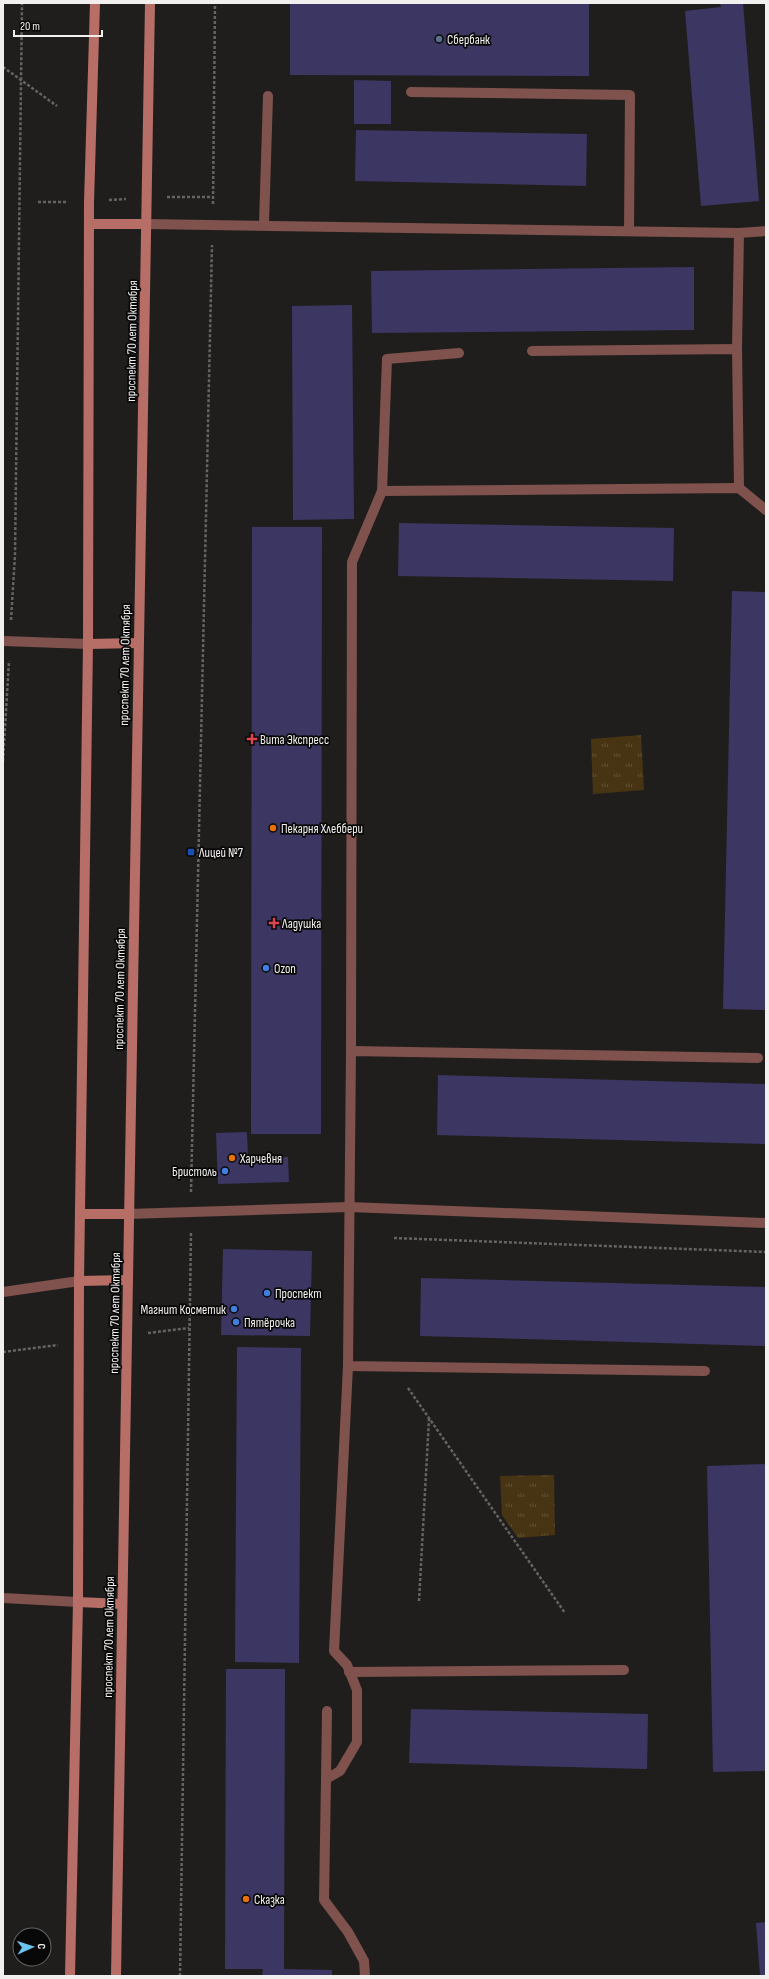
<svg xmlns="http://www.w3.org/2000/svg" width="769" height="1979" viewBox="0 0 769 1979" font-family="'Sofia Sans Condensed',sans-serif">
<defs>
<pattern id="park-tufts" width="24" height="20" patternUnits="userSpaceOnUse"><rect width="24" height="20" fill="#473413"/><path d="M3 7l-1-3M5 7V3M7 7l1-3M15 17l-1-3M17 17v-4M19 17l1-3" fill="none" stroke="#625236"/></pattern>
</defs>
<rect width="100%" height="100%" fill="#201e1c"/>
<g fill="url(#park-tufts)">
<path d="M641 735 644 790 593 794 591 739Z"/>
<path d="M554 1475 555 1535 518 1538 502 1515 500 1476Z"/>
</g>
<g fill="#3c3663">
<path d="M290 3H589V76L290 75Z"/>
<path d="M720 3H743L759 201 701 206 685 11 721 7Z"/>
<path d="M354 80 391 81V124H354Z"/>
<path d="M356 130 587 134 586 186 355 181Z"/>
<path d="M694 267V330L372 333 371 271Z"/>
<path d="M352 305 354 519 293 520 292 306Z"/>
<path d="M399 523 674 528 673 581 398 576Z"/>
<path d="M252 527H322L321 1134H251Z"/>
<path d="M732 591 766 592V1010L723 1009Z"/>
<path d="M438 1075 766 1084V1144L437 1135Z"/>
<path d="M247 1132 248 1158 288 1157 289 1182 218 1184 216 1133Z"/>
<path d="M223 1249 312 1251 310 1336 221 1335Z"/>
<path d="M421 1278 766 1287V1346L420 1336Z"/>
<path d="M237 1347 301 1348 299 1663 235 1662Z"/>
<path d="M766 1464V1771L713 1772 707 1466Z"/>
<path d="M226 1669H285L284 1969 332 1970V1976H262L263 1969H225Z"/>
<path d="M411 1709 648 1714 647 1769 409 1763Z"/>
<path d="M766 1922V1976H760L756 1923Z"/>
</g>
<g fill="none" stroke-linecap="round" stroke-linejoin="round">
<g stroke="#666462" stroke-width="2.5" stroke-dasharray="3 2" stroke-linecap="butt">
<path d="M3 67 57 106"/>
<path d="M167 197H213"/>
<path d="M109 200 126 199"/>
<path d="M38 202H68"/>
<path d="M213 204 215 3"/>
<path d="M11 620 15 555 22 3"/>
<path d="M3 761 9 661"/>
<path d="M191 1192 212 245"/>
<path d="M394 1238 766 1252"/>
<path d="M148 1333 189 1328"/>
<path d="M3 1352 58 1345"/>
<path d="M408 1388 565 1613"/>
<path d="M419 1601 429 1419"/>
<path d="M180 1976 191 1231"/>
</g>
<g stroke="#7f524d" stroke-width="10">
<path d="M411 92 630 95 629 231"/>
<path d="M146 224 739 233 766 231"/>
<path d="M264 224 268 96"/>
<path d="M737 349 739 233"/>
<path d="M532 351 737 349 739 488"/>
<path d="M382 491 739 488 766 510"/>
<path d="M3 641 88 644"/>
<path d="M351 1051 352 562 382 491 387 359 459 353"/>
<path d="M128 1214 349 1207 766 1223"/>
<path d="M3 1292 79 1281"/>
<path d="M348 1366 334 1651 347 1665 357 1690V1742L340 1771 326 1779 324 1900 348 1932 364 1961 365 1976"/>
<path d="M705 1371 348 1366 351 1051 758 1058"/>
<path d="M3 1598 78 1602"/>
<path d="M349 1672 624 1670"/>
<path d="M326 1779 327 1711"/>
</g>
<g stroke="#b66e66" stroke-width="10">
<path d="M90 224H146"/>
<path d="M88 644 138 643"/>
<path d="M80 1214H128"/>
<path d="M79 1281 127 1280"/>
<path d="M78 1602 122 1604"/>
<path d="M70 1976 78 1602 79 1281 88 644 89 202 95 3"/>
<path d="M116 1976 150 3"/>
</g>
</g>
<circle fill="#5c6f8a" stroke="#090808" stroke-width="1.5" cx="439" cy="39" r="4"/>
<g fill="#e0444e" stroke="#090808" stroke-width="1.5">
<path d="M250 733h4v4h4v4h-4v4h-4v-4h-4v-4h4z"/>
<path d="M272 917h4v4h4v4h-4v4h-4v-4h-4v-4h4z"/>
</g>
<g fill="#e8710a" stroke="#090808" stroke-width="1.5">
<circle cx="273" cy="828" r="4"/>
<circle cx="232" cy="1158" r="4"/>
<circle cx="246" cy="1899" r="4"/>
</g>
<rect fill="#1a4fb4" stroke="#090808" stroke-width="1.5" x="187" y="848" width="8" height="8" rx="2"/>
<g fill="#3f7fe0" stroke="#090808" stroke-width="1.5">
<circle cx="266" cy="968" r="4"/>
<circle cx="225" cy="1171" r="4"/>
<circle cx="267" cy="1293" r="4"/>
<circle cx="234" cy="1309" r="4"/>
<circle cx="236" cy="1322" r="4"/>
</g>
<g text-anchor="middle" stroke-width="3.5" stroke-linejoin="round" paint-order="stroke">
<g font-size="13" fill="#f1f0ee" stroke="#090808" text-anchor="start">
<text x="447" y="44">Сбербанк</text>
<text x="260" y="744">Вита Экспресс</text>
<text x="281" y="833">Пекарня Хлеббери</text>
<text x="199" y="857">Лицей №7</text>
<text x="282" y="928">Ладушка</text>
<text x="274" y="973">Ozon</text>
<text x="240" y="1163">Харчевня</text>
<text x="217" y="1176" text-anchor="end">Бристоль</text>
<text x="275" y="1298">Проспект</text>
<text x="226" y="1314" text-anchor="end">Магнит Косметик</text>
<text x="244" y="1327">Пятёрочка</text>
<text x="254" y="1904">Сказка</text>
</g>
<g font-size="13" fill="#f1f0ee" stroke="#090808">
<text transform="translate(131 341) rotate(-89)" y="5">проспект 70 лет Октября</text>
<text transform="translate(124 665) rotate(-89)" y="5">проспект 70 лет Октября</text>
<text transform="translate(119 989) rotate(-89)" y="5">проспект 70 лет Октября</text>
<text transform="translate(114 1313) rotate(-89)" y="5">проспект 70 лет Октября</text>
<text transform="translate(108 1637) rotate(-89)" y="5">проспект 70 лет Октября</text>
</g>
</g>
<rect width="769" height="1979" fill="none" stroke="#f1f0ee" stroke-width="8"/>
<g transform="translate(32 1947) rotate(87)"><circle r="19" fill="#090808" stroke="#666564"/>
<path d="M0-3L7 15L0 10L-7 15Z" fill="#6bc3f2"/>
<text y="-6" font-size="11" font-weight="bold" text-anchor="middle" fill="#f1f0ee">С</text>
</g>
<path d="M14 30v6h88v-6" fill="none" stroke="#f1f0ee" stroke-width="2"/>
<text x="20" y="30" font-size="12" fill="#f1f0ee" stroke="#090808" stroke-width="3" paint-order="stroke">20 m</text>
</svg>
